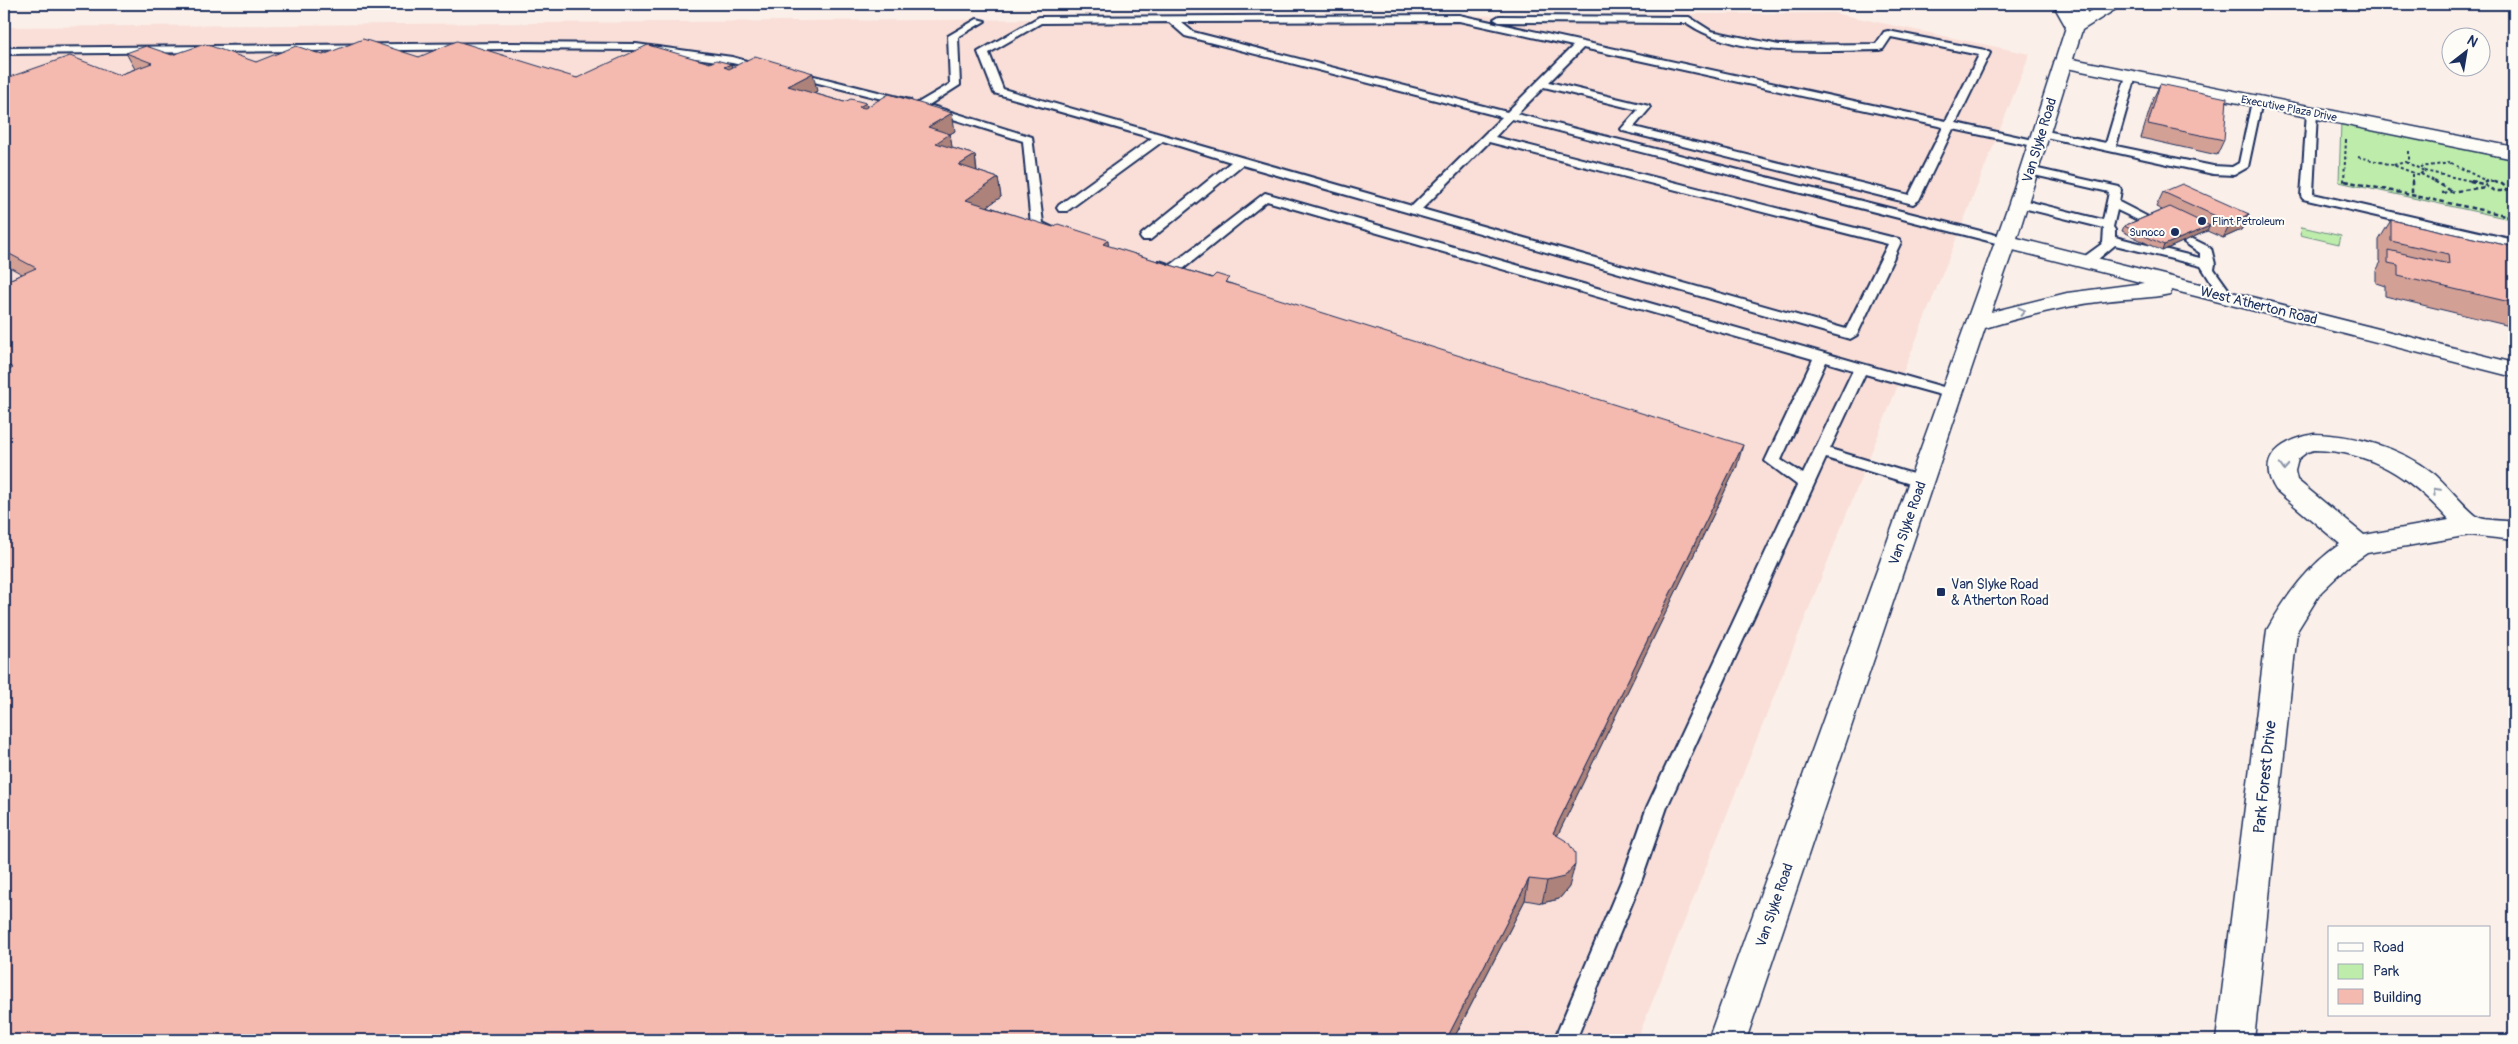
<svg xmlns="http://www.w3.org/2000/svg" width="2518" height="1044" viewBox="0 0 2518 1044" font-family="Pangolin,sans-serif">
<rect width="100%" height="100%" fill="#fbefe9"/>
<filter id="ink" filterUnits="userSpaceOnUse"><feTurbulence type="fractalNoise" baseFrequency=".02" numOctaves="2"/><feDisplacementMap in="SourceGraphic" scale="10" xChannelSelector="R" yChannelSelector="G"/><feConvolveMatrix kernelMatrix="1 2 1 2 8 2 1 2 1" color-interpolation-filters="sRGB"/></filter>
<g filter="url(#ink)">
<path fill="#f9dfd8" d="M1834 13 2030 54 1637 1040H4V27Z"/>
<g fill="#beedab" stroke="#6c8e84">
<path d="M2341 122 2514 157V220L2339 182Z"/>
<path d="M2302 227 2341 236 2339 244 2300 235Z"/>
</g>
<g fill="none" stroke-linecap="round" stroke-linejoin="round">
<g stroke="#1b2f5e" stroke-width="4">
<g id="service">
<path d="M1459 15 1946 121 1979 55 1891 37 1883 49 1879 50C1819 51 1738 58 1687 23L1499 22 1494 19 1499 16 1689 17 1711 31 1779 45 1876 44 1884 32 1888 31 1985 50 1990 53 1956 123 2038 141 2044 144 2038 147 1953 129 1919 200 1913 204 1623 131 1621 129 1638 110 1544 87 1517 114 2008 238 2010 241 2008 244 2004 245 1512 119 1495 137 1899 239 1901 242 1857 335 1850 339 1242 165 1150 240H1142L1140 237 1142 234 1231 162 1163 141 1067 211H1059L1057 208 1059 205 1152 138 994 93 978 52 1039 17ZM1459 21 1573 46 1507 112 1193 32 1181 22ZM1169 22 1185 36 1502 117 1412 206 1003 89 989 53 1041 23ZM1583 48 1943 127 1909 195 1634 127 1650 108 1649 106 1549 82ZM1489 142 1888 244 1846 329 1422 209Z"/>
<path d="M977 19 985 21 958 37 960 85 924 108H916V104L950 84 948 36Z"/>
<path d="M510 43 636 44 732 57 768 67 763 70 732 63 636 50 510 49 4 54V48Z"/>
<path d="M794 71 910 100 911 102 906 105 790 76 789 74Z"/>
<path d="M2131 73 2136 76 2116 146 2213 166 2232 167 2239 163 2252 101 2257 98 2262 101 2248 167 2234 175 2213 174 2041 136 2035 133 2041 130 2106 143 2126 76Z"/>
<path d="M932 106 1032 137 1043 223 1060 231 1058 234H1050L1031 225 1023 141 928 111V107Z"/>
<path d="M2312 109 2317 112 2313 194 2514 240V248L2303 199 2301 196 2307 112Z"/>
<path d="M2029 167 2119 187 2121 190 2119 202 2154 220 2152 223H2144L2117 210 2113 227 2115 230V237L2200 258V253L2181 240 2187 236 2211 248 2215 264 2214 269 2234 297 2232 300H2222L2201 266 2115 245 2091 265H2081L2080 262 2081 259 2103 243 2104 228 2015 206 2013 203 2019 199 2103 220 2109 192 2025 173V169Z"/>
<path d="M1265 193 1957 391 1959 394 1952 398 1865 374 1830 449 1926 478 1928 482 1926 486 1920 487 1826 458 1667 807 1642 879 1576 1040H1554L1622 879 1647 807 1797 485 1765 461 1813 359 1267 201 1178 273H1168L1153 265 1159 261 1171 265ZM1826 362 1853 370 1803 474 1781 460Z"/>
</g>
</g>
<g stroke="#1b2f5e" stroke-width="3">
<g id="minor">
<path d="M2063 57 2514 147V159L2057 66 2054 62 2057 58Z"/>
<path d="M2314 434C2355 435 2400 447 2433 473 2444 481 2471 515 2480 518 2490 521 2503 520 2514 522V540L2470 535 2367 553 2347 567 2321 592 2297 631 2254 1040H2216L2267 630C2286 596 2308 566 2340 544L2276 490C2254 456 2285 440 2314 434ZM2314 450C2373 451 2411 478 2449 520L2364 535 2297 480 2295 471 2298 459 2307 452Z"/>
</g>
</g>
<g stroke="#1b2f5e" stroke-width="3">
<path id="tertiary" d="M2053 4H2069L2072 9 2074 4H2090L2087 13 2105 4H2124L2082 30 2017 238 2514 363V377L2172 290 2170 294C2149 299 2126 298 2105 301 2064 306 2025 316 1985 328L1746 1040H1708L2009 203 2066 27ZM2013 250 2144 283 2067 293 1991 312Z"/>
</g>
<g stroke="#1b2f5e" stroke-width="2" stroke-dasharray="3 2.5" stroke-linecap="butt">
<path d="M2346 140 2344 181 2351 182"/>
<path d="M2409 151V163"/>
<path d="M2358 157 2393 165"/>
<path d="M2406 162 2424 171 2419 175 2393 165Z"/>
<path d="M2451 163 2486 181"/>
<path d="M2420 167 2451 163"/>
<path d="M2424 171 2476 182"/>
<path d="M2412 174V182"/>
<path d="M2421 174 2436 182"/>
<path d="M2485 182H2495"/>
</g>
<g stroke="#1b2f5e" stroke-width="2.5" stroke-dasharray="4.5 3" stroke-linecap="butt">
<path d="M2345 181 2514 217"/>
<path d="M2412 181V195"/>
<path d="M2434 181 2453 192"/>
<path d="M2470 181 2483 184"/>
<path d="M2488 181 2483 183C2490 191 2499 193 2508 189L2502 184 2490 181"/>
<path d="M2508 189 2514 190"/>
<path d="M2442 193 2486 187"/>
</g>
<use href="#service" fill="#fdfcf7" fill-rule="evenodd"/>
<use href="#minor" fill="#fdfcf7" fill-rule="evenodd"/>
<use href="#tertiary" fill="#fdfcf7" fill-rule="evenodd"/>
</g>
<g fill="#d3a096" stroke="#1b2f5e">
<path d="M126 53 172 55 256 62 323 55 419 57 577 78 710 63 731 64 732 67 817 91 813 93 844 102 867 107 955 131 950 134 952 148 975 155 977 171 998 178 1001 197 987 206 1108 246 1229 283 1737 466 1557 836 1569 887 1559 899 1542 903 1525 900 1453 1040H4V282L22 274 4 264V79L119 75 135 69Z"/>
<path d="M2160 84 2224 140 2217 155 2141 138 2153 99Z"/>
<path d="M2163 192 2249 214 2241 230 2223 238 2207 231 2162 251 2122 231 2124 226 2162 210 2156 207Z"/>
<path d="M2391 220 2514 247V327L2385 296V286L2376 283V271L2381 262 2379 261V240Z"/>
</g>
<g fill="#ac827a" stroke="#1b2f5e">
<path d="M731 64 735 82 724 67Z"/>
<path d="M813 73 817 91 793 104 788 86Z"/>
<path d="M866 103 870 122 859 107Z"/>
<path d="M952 113 955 131 950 134 953 153 939 162 928 127Z"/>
<path d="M975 155 977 174 959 165Z"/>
<path d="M998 178 1001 197 969 219 966 200Z"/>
<path d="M2249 214 2241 230 2223 238 2231 223Z"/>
<path d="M2210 226 2207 231 2162 251 2164 245Z"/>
<path d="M1108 240 1110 260 1103 244Z"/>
<path d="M1743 445 1737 466 1548 855 1553 833Z"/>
<path d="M1575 865 1569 887 1559 899 1542 903 1547 881Z"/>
<path d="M1529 879 1525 900 1453 1040H1446Z"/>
</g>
<g fill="#f5baaf" stroke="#1b2f5e">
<path d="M363 39 419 57 457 41 577 78 648 45 710 63 716 60 731 64 724 67 729 69 755 56 813 73 788 86 844 102 851 99 866 103 859 107 865 108 889 94 952 113 928 127 950 134 936 143 975 155 959 165 998 178 966 200 1053 227 1058 224 1108 240 1103 244 1212 278 1216 274 1229 278 1225 282 1743 445 1553 833 1568 842 1575 853V865L1564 877 1547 881 1529 879 1446 1040H4V373L13 368 4 363V282L36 268 4 251V79L70 56 119 75 152 63 126 53 146 46 172 55 205 44 256 62 296 46 323 55Z"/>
<path d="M2160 84 2227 98 2224 140 2148 124Z"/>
<path d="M2182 184 2249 214 2231 223 2163 192Z"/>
<path d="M2170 207 2210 226 2164 245 2124 226Z"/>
<path d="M2391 220 2514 247V303L2398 276V265L2388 263V250L2449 264 2448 254 2391 241Z"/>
</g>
<defs><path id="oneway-chevron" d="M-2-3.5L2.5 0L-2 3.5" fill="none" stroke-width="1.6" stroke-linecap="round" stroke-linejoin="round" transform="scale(1.25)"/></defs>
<g stroke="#8c96aa">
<use href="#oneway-chevron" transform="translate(2022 311) rotate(-13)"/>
<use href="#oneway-chevron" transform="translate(2284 467) rotate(93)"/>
<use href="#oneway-chevron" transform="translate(2436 491) rotate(-134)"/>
</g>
</g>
<g fill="#1b2f5e" stroke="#fdfcf7" stroke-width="2">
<circle cx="2202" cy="221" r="5"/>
<circle cx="2175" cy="232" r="5"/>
<rect x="1936" y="587" width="10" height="10" rx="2.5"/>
</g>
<g text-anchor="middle" stroke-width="4" stroke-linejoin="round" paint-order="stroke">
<g font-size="11" fill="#1b2f5e" stroke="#fdfcf7">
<text transform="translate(2289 108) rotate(11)" y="4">Executive Plaza Drive</text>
</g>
<g font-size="11" fill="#1b2f5e" stroke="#fdfcf7" text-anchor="start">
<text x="2212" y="225">Flint Petroleum</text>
<text x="2165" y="236" text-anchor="end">Sunoco</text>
</g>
<g font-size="14" fill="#1b2f5e" stroke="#fdfcf7">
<text transform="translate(2039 140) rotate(-73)" y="5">Van Slyke Road</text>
<text transform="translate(2259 305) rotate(14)" y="5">West Atherton Road</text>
<text transform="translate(1907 523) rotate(-71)" y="5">Van Slyke Road</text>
<text transform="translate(1774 905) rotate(-71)" y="5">Van Slyke Road</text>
</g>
<g font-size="14" fill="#1b2f5e" stroke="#fdfcf7" text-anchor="start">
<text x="1951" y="589">Van Slyke Road<tspan x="1951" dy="16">&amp; Atherton Road</tspan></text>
</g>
<g font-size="16" fill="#1b2f5e" stroke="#fdfcf7">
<text transform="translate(2264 777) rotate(-84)" y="6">Park Forest Drive</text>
</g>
</g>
<rect width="2518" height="1044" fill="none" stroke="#fdfcf7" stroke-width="20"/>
<rect x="10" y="10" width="2498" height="1024" fill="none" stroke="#1b2f5e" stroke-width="2" filter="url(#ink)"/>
<rect x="2328" y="926" width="162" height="90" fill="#fdfcf7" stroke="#a3aaba"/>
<rect x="2338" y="943" width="25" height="8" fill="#fdfcf7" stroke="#a3aaba"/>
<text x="2373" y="952" font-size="15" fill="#1b2f5e">Road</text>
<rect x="2338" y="964" width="25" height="15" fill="#beedab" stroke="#a3aaba"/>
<text x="2373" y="976" font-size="15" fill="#1b2f5e">Park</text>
<rect x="2338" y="989" width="25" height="15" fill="#f5baaf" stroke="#a3aaba"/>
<text x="2373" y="1002" font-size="15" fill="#1b2f5e">Building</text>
<g transform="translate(2466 52) rotate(31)"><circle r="24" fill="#fdfcf7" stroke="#a3aaba"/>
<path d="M0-4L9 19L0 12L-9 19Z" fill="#1b2f5e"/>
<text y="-8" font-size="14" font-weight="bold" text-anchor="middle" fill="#1b2f5e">N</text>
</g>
</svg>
